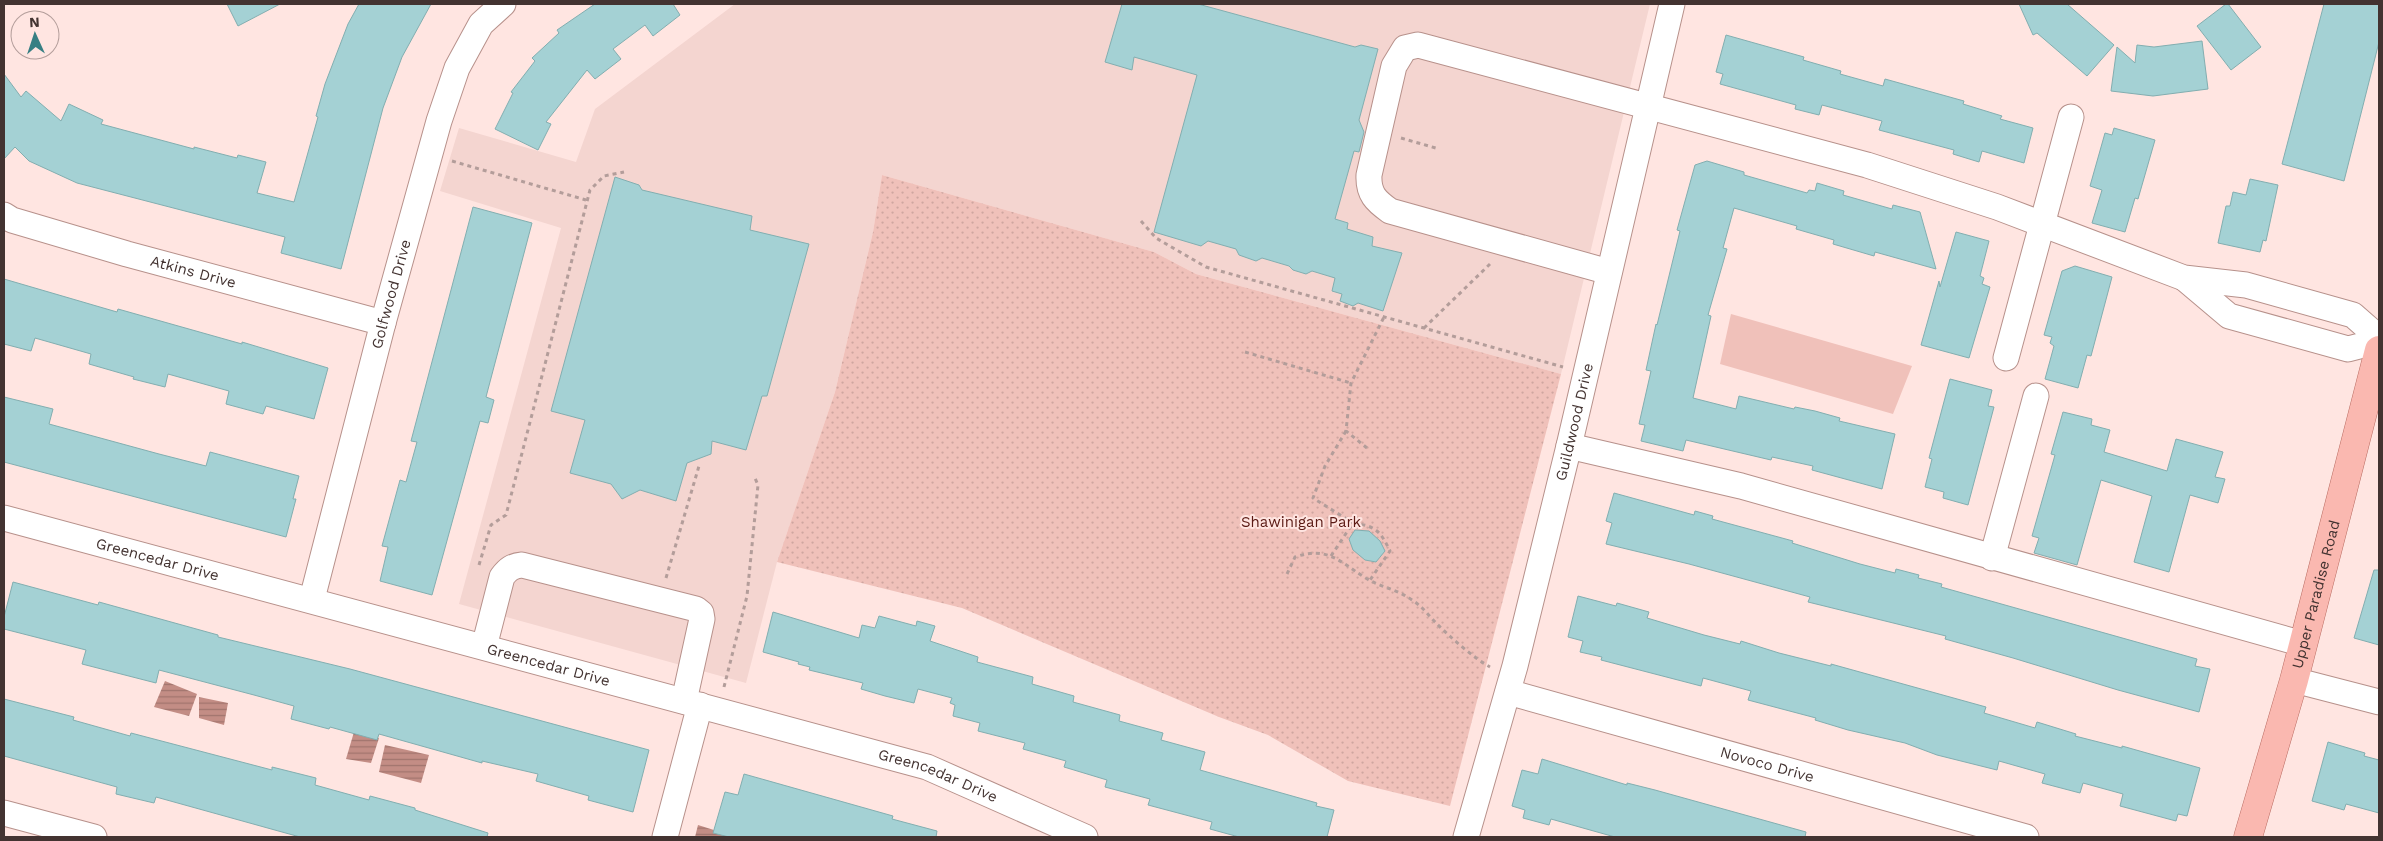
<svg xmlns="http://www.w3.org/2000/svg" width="2383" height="841" viewBox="0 0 2383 841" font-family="'Work Sans',sans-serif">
<defs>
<pattern id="park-dots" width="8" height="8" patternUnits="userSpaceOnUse" patternTransform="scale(1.25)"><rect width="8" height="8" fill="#f0c1ba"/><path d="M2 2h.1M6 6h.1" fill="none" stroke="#cfa6a0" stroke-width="1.8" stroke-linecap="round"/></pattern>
<pattern id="water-rules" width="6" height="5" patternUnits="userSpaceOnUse" patternTransform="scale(1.25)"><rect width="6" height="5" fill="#c38d85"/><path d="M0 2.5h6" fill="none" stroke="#a0746d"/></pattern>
</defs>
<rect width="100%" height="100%" fill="#ffe5e1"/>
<path fill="#f4d5d0" d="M735 4H1650L1561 374 1196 274 1154 252 882 175 873 232 835 392 777 562 746 683 459 604 561 228 440 191 459 128 576 162 595 109Z"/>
<path fill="#f0c1ba" d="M1731 314 1912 366 1893 414 1720 364Z"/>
<path fill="url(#park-dots)" d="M882 175 1154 252 1196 274 1561 374 1450 806 1348 781 1268 735 1219 717 962 608 777 562 835 392 873 232Z"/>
<g fill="url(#water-rules)">
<path d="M165 681 197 694 189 716 154 707Z"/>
<path d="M199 697 228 703 224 725 199 718Z"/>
<path d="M354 732 379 738 371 763 346 759Z"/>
<path d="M385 745 429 755 421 783 379 772Z"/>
<path d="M698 825 736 837H695Z"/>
</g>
<g fill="#a4d1d4" stroke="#82aeb0">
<path d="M227 4H280L238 26Z"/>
<path d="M359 4H431L402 57 383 108 341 269 281 253 285 237 77 183 29 161 15 147 4 159V74L21 97 26 91 61 121 69 104 103 120 101 124 194 149V147L237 158 238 155 266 162 257 193 294 202 318 117 316 116 325 84 348 24Z"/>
<path d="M595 4H673L680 15 653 36 645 25 613 49 621 59 595 79 587 70 546 122 551 124 538 150 495 129 513 93 511 92 535 61 532 58 559 33 557 30Z"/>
<path d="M1122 4H1198L1355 47 1361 45 1378 49 1359 120 1364 132 1359 152 1354 151 1335 219 1348 223 1347 229 1373 237 1372 246 1402 253 1383 311 1358 303 1353 306 1340 301 1342 294 1332 291 1335 278 1312 271 1306 274 1293 270 1289 266 1262 258 1256 261 1239 255 1236 249 1208 241 1201 246 1154 232 1197 75 1134 57 1132 70 1105 62Z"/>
<path d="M2019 4H2067L2114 45 2087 76 2037 33 2033 35Z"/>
<path d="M2226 4H2228L2261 47 2231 70 2197 26Z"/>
<path d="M2324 4H2379V42L2344 181 2282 164Z"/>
<path d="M1726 35 1804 57 1803 60 1841 71 1840 74 1883 86 1885 79 1964 101 1963 104 2002 116 2000 119 2033 128 2024 163 1982 151 1979 162 1953 154 1954 150 1879 130 1882 121 1822 105 1819 115 1795 109 1796 105 1720 84 1723 74 1716 72Z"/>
<path d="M2202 41 2208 89 2153 96 2111 91 2117 47 2135 63 2137 45 2154 47Z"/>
<path d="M2114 128 2155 140 2138 199 2135 198 2125 232 2092 223 2102 190 2090 186 2105 133 2112 135Z"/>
<path d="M1707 161 1744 172V175L1807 193 1809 190 1815 191 1817 183 1844 191 1843 195 1892 209 1893 205 1920 212 1936 269 1875 252 1874 256 1833 244 1834 240 1796 229 1797 226 1734 208 1723 248 1727 249 1708 315 1711 316 1693 398 1736 409 1739 396 1794 409 1795 407 1815 411 1840 418 1839 421 1895 434 1882 489 1812 470 1813 466 1772 457 1771 460 1686 440 1683 451 1641 441 1645 425 1639 424 1651 371 1646 370 1656 324 1657 325 1680 231 1677 230 1695 165Z"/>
<path d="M615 177 639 185 642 190 752 216 750 230 809 244 767 396H762L746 450 712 441 711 454 687 463 676 501 640 490 622 499 611 484 570 473 585 420 551 411Z"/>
<path d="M2250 179 2278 185 2266 241 2263 240 2260 252 2218 243 2226 206H2230L2233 192 2246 195Z"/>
<path d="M473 207 532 223 486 397 494 400 488 423 480 421 432 595 380 581 388 547 382 546 400 480 406 482 417 442 411 441Z"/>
<path d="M1956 232 1989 241 1980 276 1984 278 1982 284 1990 287 1969 358 1921 345 1939 281 1940 287Z"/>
<path d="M2075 266 2112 277 2091 356 2087 355 2078 388 2045 379 2054 346 2050 343 2052 337 2044 335 2062 271Z"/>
<path d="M4 279 117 312 118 309 242 344V342L328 368 314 419 266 406 263 414 226 404 229 391 168 374 165 387 133 379 134 377 89 364 91 354 35 338 31 351 4 344Z"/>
<path d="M1950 379 1992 390 1988 406 1994 407 1968 505 1943 498 1944 492 1925 487 1932 459 1929 458Z"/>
<path d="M4 397 53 409 49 424 159 454 206 466 210 452 299 476 293 499H296L286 537 4 462Z"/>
<path d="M2063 412 2092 419 2091 425 2110 430 2104 452 2167 471 2176 439 2223 452 2215 477 2225 479 2218 503 2190 495 2169 572 2134 562 2152 496 2101 480 2077 565 2034 553 2039 538 2032 536 2055 455 2051 454Z"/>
<path d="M1614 493 1694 515 1695 511 1713 516 1712 519 1793 541 1792 543 1860 564 1895 573 1896 569 1919 575 1918 578 1942 584 1941 587 2197 659 2195 666 2210 669 2199 712 2118 690 2013 658 1945 639 1946 636 1808 602 1810 597 1689 564 1606 544 1612 523 1606 521Z"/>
<path d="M1355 530 1369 531 1380 541 1385 551 1376 562 1365 560 1353 550 1349 539Z"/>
<path d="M2374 570H2379V645L2354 638Z"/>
<path d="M13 582 98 605 99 602 218 635V637L350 669 649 750 633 812 588 800 589 796 536 781 538 774 482 761V763L379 734 377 740 330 727 329 729 291 719 294 706 254 695 159 670 156 683 82 664 86 650 4 629V617Z"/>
<path d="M1578 596 1616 606 1617 603 1649 612 1647 618 1704 635 1740 644 1741 641 1779 653 1831 666V664L1986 707 1984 713 2035 728 2037 722 2076 734 2075 736 2122 748V746L2200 768 2187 816 2178 814 2176 821 2120 806 2123 794 2083 783 2080 793 2042 783 2045 774 1999 761 1997 770 1937 755 1905 743 1848 730 1815 720 1816 718 1748 700 1751 691 1703 678 1701 686 1601 660 1602 657 1580 652 1583 641 1568 637Z"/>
<path d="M773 612 859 638 862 625 875 628 879 616 916 626 917 621 935 626 930 641 978 657 977 662 1033 677 1032 684 1074 696 1073 702 1120 715 1119 721 1163 733 1161 740 1205 752 1200 770 1317 803 1316 806 1334 810 1327 837H1239L1210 829 1212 822 1148 805 1150 799 1105 787 1107 780 1064 767 1066 761 1023 749 1025 743 978 731 980 723 953 716 955 705 950 703 952 698 918 689 914 703 885 696 861 689 863 683 809 670 810 667 798 664 799 662 763 652Z"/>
<path d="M4 699 74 717 73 720 130 736 131 733 272 770V767L316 778 315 785 369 800 370 796 415 808V810L488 833 487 837H300L156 797 154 803 116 794 117 787 4 756Z"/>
<path d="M2328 742 2365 753 2364 756 2379 760V813L2346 804 2344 810 2312 801Z"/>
<path d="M1542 759 1627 785V783L1655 790 1806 832 1805 837H1615L1551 819 1549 825 1523 818 1525 810 1512 806 1522 770 1538 774Z"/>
<path d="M744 774 893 816 892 819 937 831 936 837H729L713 833 725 792 738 795Z"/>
</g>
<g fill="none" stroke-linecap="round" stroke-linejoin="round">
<g stroke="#b7918b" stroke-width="27">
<g id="minor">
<path id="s1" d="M4 215 12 220 127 254 383 323"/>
<path d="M1609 272 1390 211C1376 201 1368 194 1369 175L1394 66 1405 48 1418 45 1867 165 1997 207 2184 278 2246 285 2353 315 2379 338"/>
<path d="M2184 278 2229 316 2348 349 2379 341"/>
<path d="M2006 358 2071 117"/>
<path d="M1569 446 1741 486 2303 644"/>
<path id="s2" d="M4 518 927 767 1085 837"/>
<path d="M1992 558 2036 396"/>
<path id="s3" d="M312 599 383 323 439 121 457 68 481 24 503 4"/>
<path d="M484 647 502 577C508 569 512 566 522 565L696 609 701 613 702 619 684 701"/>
<path d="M2294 680 2379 702"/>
<path id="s4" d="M1508 692 2026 837"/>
<path d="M4 813 94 837"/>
<path d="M665 837 700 705"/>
<path id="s5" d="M1466 837 1515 666 1569 446 1672 4"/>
</g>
</g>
<g stroke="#b86b61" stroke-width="29">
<g id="major">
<path id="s6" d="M2248 837 2294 680 2379 350"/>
</g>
</g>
<g stroke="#b39d9a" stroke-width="3" stroke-dasharray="4 4" stroke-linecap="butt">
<path d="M1401 138 1439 149"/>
<path d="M452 161 586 200"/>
<path d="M1141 221 1156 238 1206 267 1563 367"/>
<path d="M1424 328 1490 264"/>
<path d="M1245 352 1351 383"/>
<path d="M1346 431 1325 466 1313 498 1353 523"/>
<path d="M1367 448 1346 431 1351 383 1384 317"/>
<path d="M1331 556 1353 523C1375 526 1380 530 1390 551L1370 580"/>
<path d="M479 565 491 525 506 515 590 190 604 176 624 172"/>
<path d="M1287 574 1295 557C1327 546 1339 561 1364 577 1379 587 1397 589 1412 600 1422 606 1429 616 1437 624 1450 637 1475 659 1490 667"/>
<path d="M666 578 699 466"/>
<path d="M724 687 747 596 758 485 754 476"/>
</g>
<use href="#minor" stroke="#fff" stroke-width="25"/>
<use href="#major" stroke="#fab8b0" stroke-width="28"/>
</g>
<g text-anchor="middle" stroke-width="4" stroke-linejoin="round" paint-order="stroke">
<g font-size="15" fill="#433331" stroke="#ffe5e1">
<text dy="5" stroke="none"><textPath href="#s1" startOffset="198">Atkins Drive</textPath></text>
<text dy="5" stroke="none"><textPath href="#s3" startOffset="315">Golfwood Drive</textPath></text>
<text dy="5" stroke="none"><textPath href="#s5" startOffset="429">Guildwood Drive</textPath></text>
<text dy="5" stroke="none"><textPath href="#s2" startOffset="159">Greencedar Drive</textPath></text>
<text dy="5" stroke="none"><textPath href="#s6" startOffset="252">Upper Paradise Road</textPath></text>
<text dy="5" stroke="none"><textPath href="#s2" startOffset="564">Greencedar Drive</textPath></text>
<text dy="5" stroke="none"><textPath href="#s4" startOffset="269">Novoco Drive</textPath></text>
<text dy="5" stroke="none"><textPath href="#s2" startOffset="969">Greencedar Drive</textPath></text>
</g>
<g font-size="15" fill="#5b1a14" stroke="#ffe5e1">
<text x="1301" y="527">Shawinigan Park</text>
</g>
</g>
<rect width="2383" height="841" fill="none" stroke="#433331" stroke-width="10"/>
<g transform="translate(35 35) rotate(357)"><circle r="24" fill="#ffe5e1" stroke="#b49e9b"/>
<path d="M0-4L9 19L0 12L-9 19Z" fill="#377f83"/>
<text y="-8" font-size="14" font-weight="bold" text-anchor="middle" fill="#433331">N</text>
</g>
</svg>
